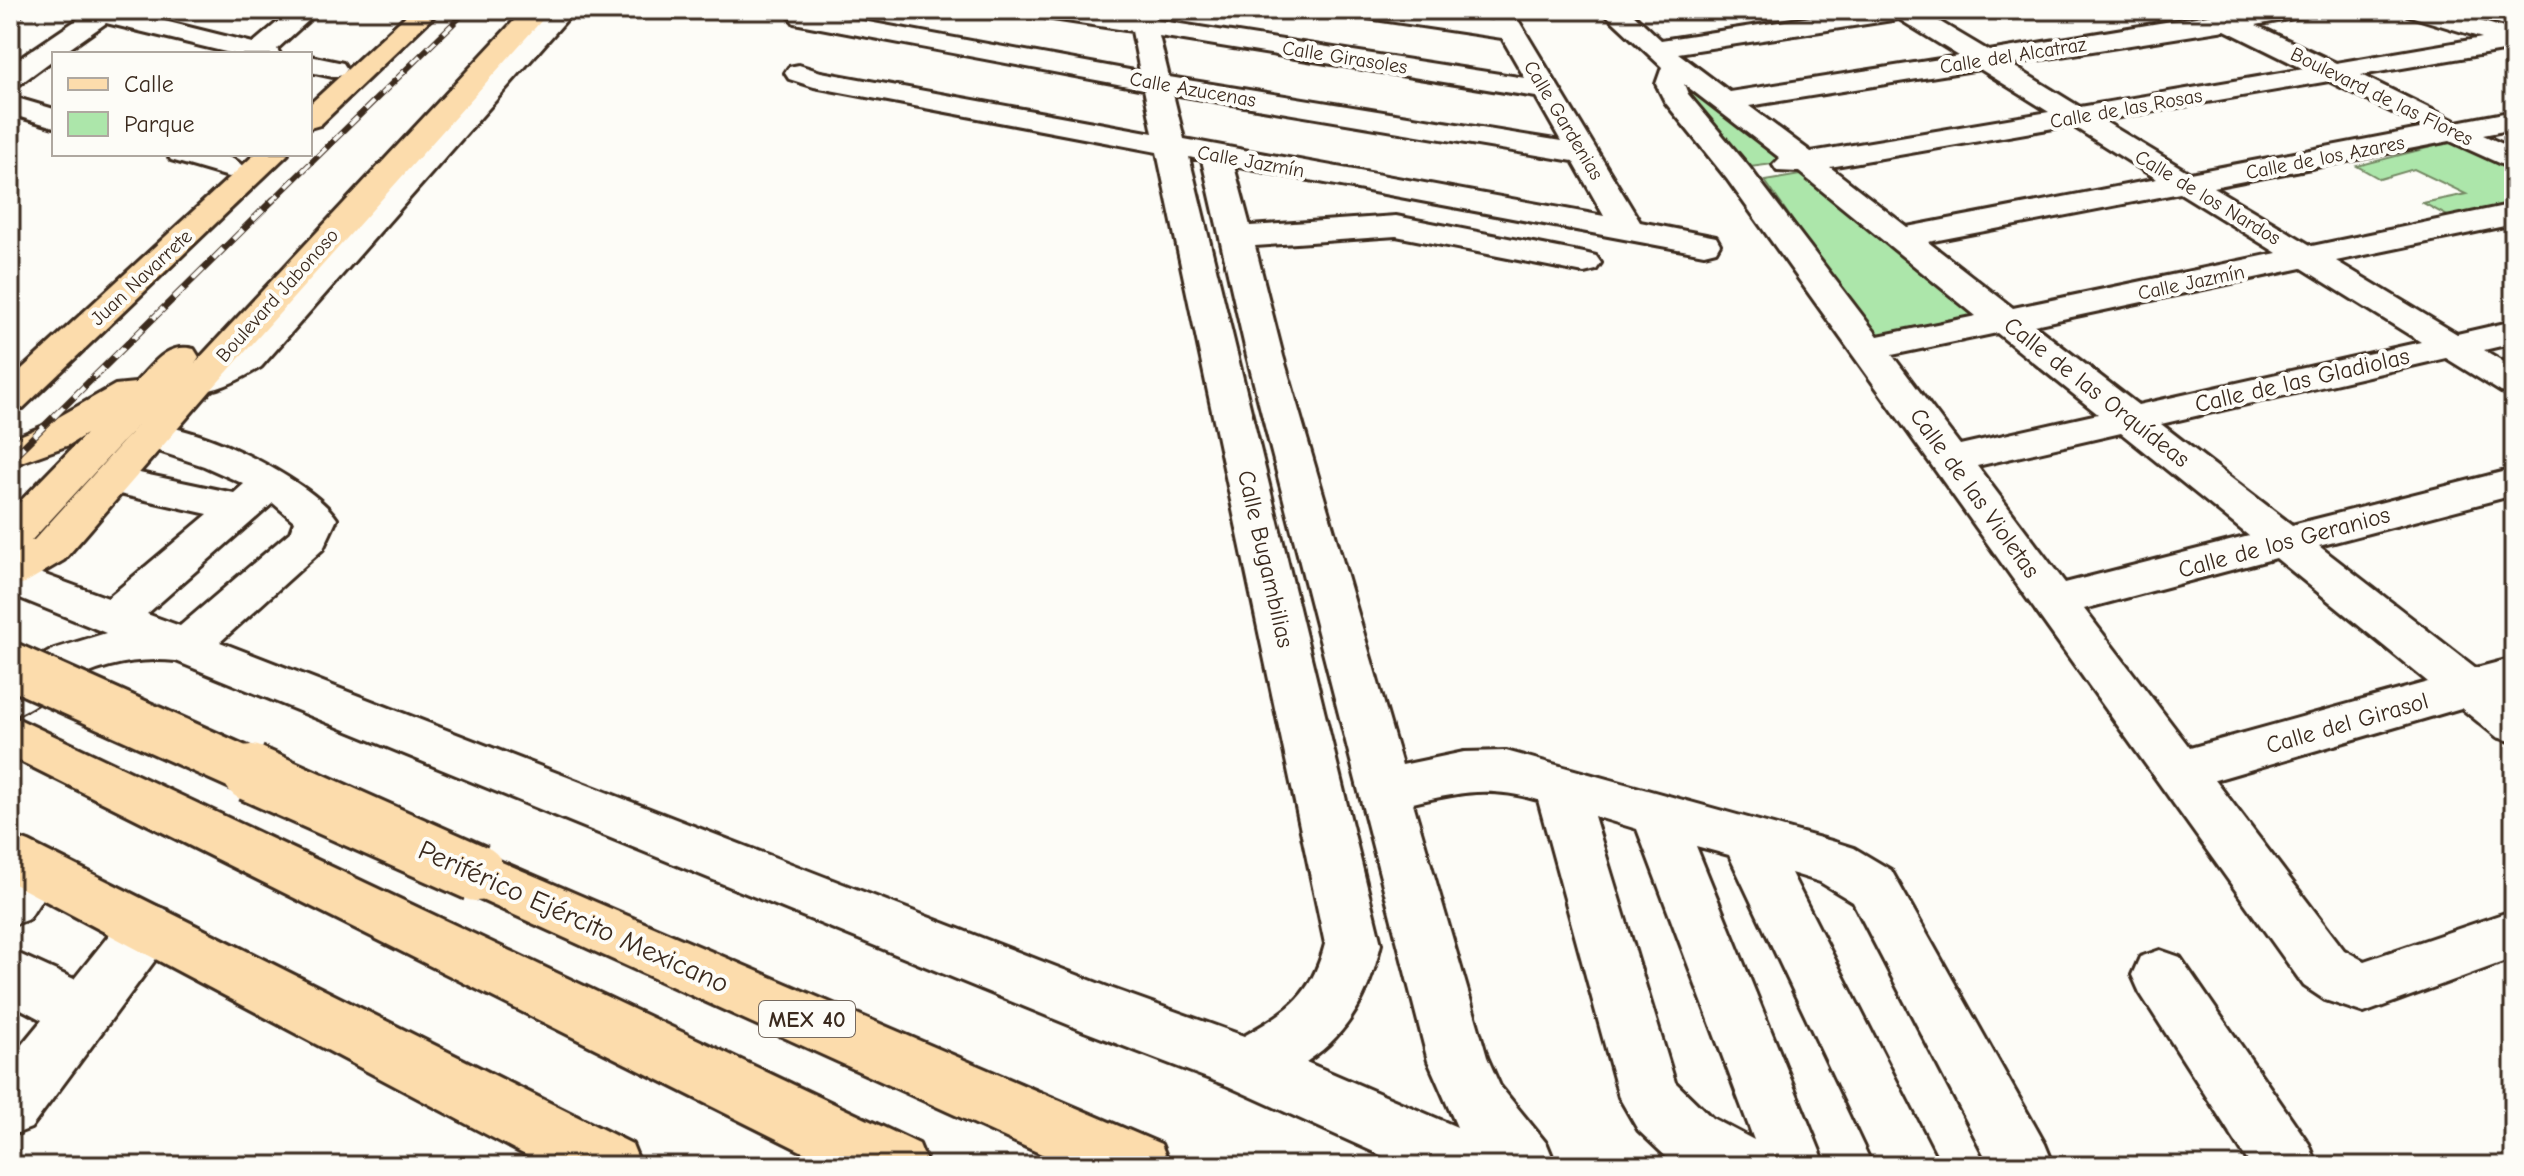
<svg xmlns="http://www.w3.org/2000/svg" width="2524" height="1176" viewBox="0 0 2524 1176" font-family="'Comic Neue',sans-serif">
<rect width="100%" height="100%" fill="#fdfcf7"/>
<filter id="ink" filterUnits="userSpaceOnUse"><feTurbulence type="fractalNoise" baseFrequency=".0125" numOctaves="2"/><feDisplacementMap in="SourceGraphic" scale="16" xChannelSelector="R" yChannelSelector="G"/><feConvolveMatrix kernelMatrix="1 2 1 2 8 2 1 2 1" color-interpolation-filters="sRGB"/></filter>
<g filter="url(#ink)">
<g fill="#ace6aa" stroke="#748864" stroke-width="2">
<path d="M1690 80 1797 161 1750 167 1686 93Z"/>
<path d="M2462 139 2514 165V206L2453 219 2423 203 2466 194 2414 169 2380 179 2357 166Z"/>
<path d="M1812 173 1990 316 1877 342 1765 181Z"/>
</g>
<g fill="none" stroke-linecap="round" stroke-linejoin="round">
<g stroke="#3b2a1e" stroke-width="6">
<g id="minor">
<path d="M10 10H25L21 15 10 19Z"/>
<path d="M72 10H120L253 43 292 10H320L277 49 280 54H234L106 23 62 54H54V59L20 84 10 86V65L81 17Z"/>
<path d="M548 10H575L261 367C239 380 211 396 185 390L179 382 185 374 235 351Z"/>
<path d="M803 10 1140 72 1132 31 1046 18 1037 15 1033 10H1094L1128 15 1127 10H1153L1155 20 1525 78 1502 38 1368 18 1359 15 1355 10H1419L1493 21 1486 10H1512L1640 222 1716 237 1720 244 1716 251 1704 254 1234 166 1250 226 1396 216 1584 253 1596 256 1601 263 1596 270 1584 273 1396 236 1255 246 1283 356 1402 765 1464 752 1506 751 1835 842 1854 848 1891 870 2045 1144 2054 1166H1990L1853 902 1820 882 1791 873 1940 1166H1876L1729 855 1696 846 1826 1166H1676L1638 1130 1619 1097 1538 800C1489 786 1462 792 1413 803L1487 1057 1500 1086 1547 1144 1556 1166H1405L1228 1086 1084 1031 176 661C137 657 99 665 65 685 46 696 31 710 10 717V674L54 649 106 633 10 594V562L108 598 208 514 97 489 91 480 97 471 111 467 234 493 244 484 204 466 137 444 131 435 137 426C182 415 311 479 337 519L323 549 220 642 1113 989 1244 1036C1289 1010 1311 997 1325 944L1157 152 814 87 789 79 785 73 789 67 799 65 821 72 1153 133 1144 89 794 23 790 18 794 13ZM1159 36 1536 97 1561 141 1169 77ZM1173 94 1573 161 1604 216 1184 139ZM1189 157 1202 160 1247 356 1428 1061 1457 1127 1306 1062C1350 1033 1369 994 1381 944ZM273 503 294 521 290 532 180 626 147 614ZM1594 816 1637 829 1754 1140 1712 1118 1675 1082Z"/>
<path d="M1601 10H1629L1661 40 1857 10H1920L1989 51 2226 12 2314 10 2310 15 2256 25 2336 63 2482 38 2407 15 2403 10H2443L2514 31V49L2361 75 2457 122 2514 111V129L2483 135 2514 149V170L2450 141 2213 187 2312 246 2514 204V224L2336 261 2457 334 2514 321V343L2484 350 2514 368V395L2501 392 2446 358 2161 424 2292 525 2514 469V495L2319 546 2476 668 2514 658V692L2509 694 2514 698V742L2497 737 2461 708 2215 780 2344 950 2364 961 2514 910V958L2364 1013 2325 1000 2304 986 1727 179 1665 102 1656 84 1662 67ZM1899 19 1959 56 1730 92 1678 53ZM2225 30 2304 69 2080 107 2010 64ZM1980 69 2049 112 1811 152 1749 106ZM2329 81 2425 128 2190 173 2102 120ZM1684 84 1780 158 1773 165 1777 171 1799 172 1976 316 1878 336 1749 167 1688 94ZM2071 125 2157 179 1907 227 1830 167ZM2180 193 2277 253 2013 308 1928 242ZM2302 268 2421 342 2138 405 2034 325ZM1997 333 2098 414 1960 445 1892 355ZM2121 433 2249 536 2065 583 1977 466ZM2276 558 2428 682 2190 748 2084 609Z"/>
<path d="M310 56 343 63 347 69 343 75 333 77 310 72Z"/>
<path d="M10 96 54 109V127L10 114Z"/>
<path d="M167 154C189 154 230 148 244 168L240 174 229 177 171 160Z"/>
<path d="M27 857 46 864 54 880 29 919 10 926V863Z"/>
<path d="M148 903 167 910 175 927 167 944 31 1128 10 1136V1059L42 1020 10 1003V950L74 979 129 910Z"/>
<path d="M2160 950 2180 957 2309 1144 2318 1166H2251L2140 993 2132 975 2140 957Z"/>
</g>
</g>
<g stroke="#3b2a1e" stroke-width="6">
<g id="major">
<path d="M412 10H440L320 125 310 128V104Z"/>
<path d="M524 10H551L211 390 64 560 25 583 10 587V553L13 551 10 552V512L86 434 69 445 10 466V440L41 427 115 385 135 383C153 365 166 342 194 349L199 357 195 363ZM141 422 34 540 31 541Z"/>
<path d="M255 154H288L23 408 10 411V380Z"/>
<path d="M10 835 29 842 632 1144 641 1166H546L10 882Z"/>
</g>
</g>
<g stroke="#3b2a1e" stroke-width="6">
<g id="highway">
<path d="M10 715 919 1144 928 1166H831L10 756Z"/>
<path d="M476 851 1161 1144 1170 1166H1068L457 889 449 873 457 857Z"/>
</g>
</g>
<use href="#minor" fill="#fdfcf7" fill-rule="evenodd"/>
<use href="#major" fill="#fcdcac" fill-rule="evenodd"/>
<use href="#highway" fill="#fcdcac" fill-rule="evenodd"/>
<g stroke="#3b2a1e" stroke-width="6">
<path id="rail-far2" d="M271 202 467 10"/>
</g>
<g stroke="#3b2a1e" stroke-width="7">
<path id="rail-far1" d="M14 456 273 200"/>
</g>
<g stroke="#3b2a1e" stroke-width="9">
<path id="rail" d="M10 459 16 454"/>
</g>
<use href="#rail-far2" stroke="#fdfcf7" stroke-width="4" stroke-dasharray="11" stroke-linecap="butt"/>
<use href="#rail-far1" stroke="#fdfcf7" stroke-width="5" stroke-dasharray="14" stroke-linecap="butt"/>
<use href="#rail" stroke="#fdfcf7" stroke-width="6" stroke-dasharray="18" stroke-linecap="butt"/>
<g stroke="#3b2a1e" stroke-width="51" stroke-linecap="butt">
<path id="highway-bridge-far1" d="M10 665 256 775"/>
</g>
<g stroke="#3b2a1e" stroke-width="62" stroke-linecap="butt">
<path id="highway-bridge" d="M251 773 476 873"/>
</g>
<use href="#highway-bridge-far1" stroke="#fcdcac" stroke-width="45"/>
<use href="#highway-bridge" stroke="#fcdcac" stroke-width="56"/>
</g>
</g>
<g text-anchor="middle" stroke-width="8" stroke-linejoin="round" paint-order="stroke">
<g font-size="20" fill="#3b2a1e" stroke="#fdfcf7">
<text transform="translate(2013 55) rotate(-9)" y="7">Calle del Alcatraz</text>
<text transform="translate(1345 57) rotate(9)" y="7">Calle Girasoles</text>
<text transform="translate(1193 89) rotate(10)" y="7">Calle Azucenas</text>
<text transform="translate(2382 96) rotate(26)" y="7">Boulevard de las Flores</text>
<text transform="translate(2126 108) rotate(-10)" y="7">Calle de las Rosas</text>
<text transform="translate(1564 120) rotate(59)" y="7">Calle Gardenias</text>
<text transform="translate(2325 157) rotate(-11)" y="7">Calle de los Azares</text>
<text transform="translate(1251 161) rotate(10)" y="7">Calle Jazmín</text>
<text transform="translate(2208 197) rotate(31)" y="7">Calle de los Nardos</text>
<text transform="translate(141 277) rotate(-43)" y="7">Juan Navarrete</text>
<text transform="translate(2191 282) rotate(-12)" y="7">Calle Jazmín</text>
<text transform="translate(277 295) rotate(-48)" y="7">Boulevard Jabonoso</text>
</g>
<rect fill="#fdfcf7" stroke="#75695f" stroke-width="2" x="759" y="1001" width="96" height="36" rx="6"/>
<g font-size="22" font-weight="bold" fill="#3b2a1e">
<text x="807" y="1027">MEX 40</text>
</g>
<g font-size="24" fill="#3b2a1e" stroke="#fdfcf7">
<text transform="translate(2302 380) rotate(-13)" y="8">Calle de las Gladiolas</text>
<text transform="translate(2097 392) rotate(38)" y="8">Calle de las Orquídeas</text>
<text transform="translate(1975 493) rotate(54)" y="8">Calle de las Violetas</text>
<text transform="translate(2284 542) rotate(-15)" y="8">Calle de los Geranios</text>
<text transform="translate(1266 559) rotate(77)" y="8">Calle Bugambilias</text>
<text transform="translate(2347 723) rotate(-16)" y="8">Calle del Girasol</text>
</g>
<g font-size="28" fill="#3b2a1e" stroke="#fdfcf7">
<text transform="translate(574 916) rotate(24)" y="10">Periférico Ejército Mexicano</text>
</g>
</g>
<rect width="2524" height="1176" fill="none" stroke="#fdfcf7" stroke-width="40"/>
<rect x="20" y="20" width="2484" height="1136" fill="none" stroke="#3b2a1e" stroke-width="3" filter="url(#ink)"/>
<rect x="52" y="52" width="260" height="104" fill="#fdfcf7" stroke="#afa8a0" stroke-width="2"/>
<rect x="68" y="78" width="40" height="12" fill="#fcdcac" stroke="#afa8a0" stroke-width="2"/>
<text x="124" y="92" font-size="24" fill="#3b2a1e">Calle</text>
<rect x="68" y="112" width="40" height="24" fill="#ace6aa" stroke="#afa8a0" stroke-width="2"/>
<text x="124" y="132" font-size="24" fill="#3b2a1e">Parque</text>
</svg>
